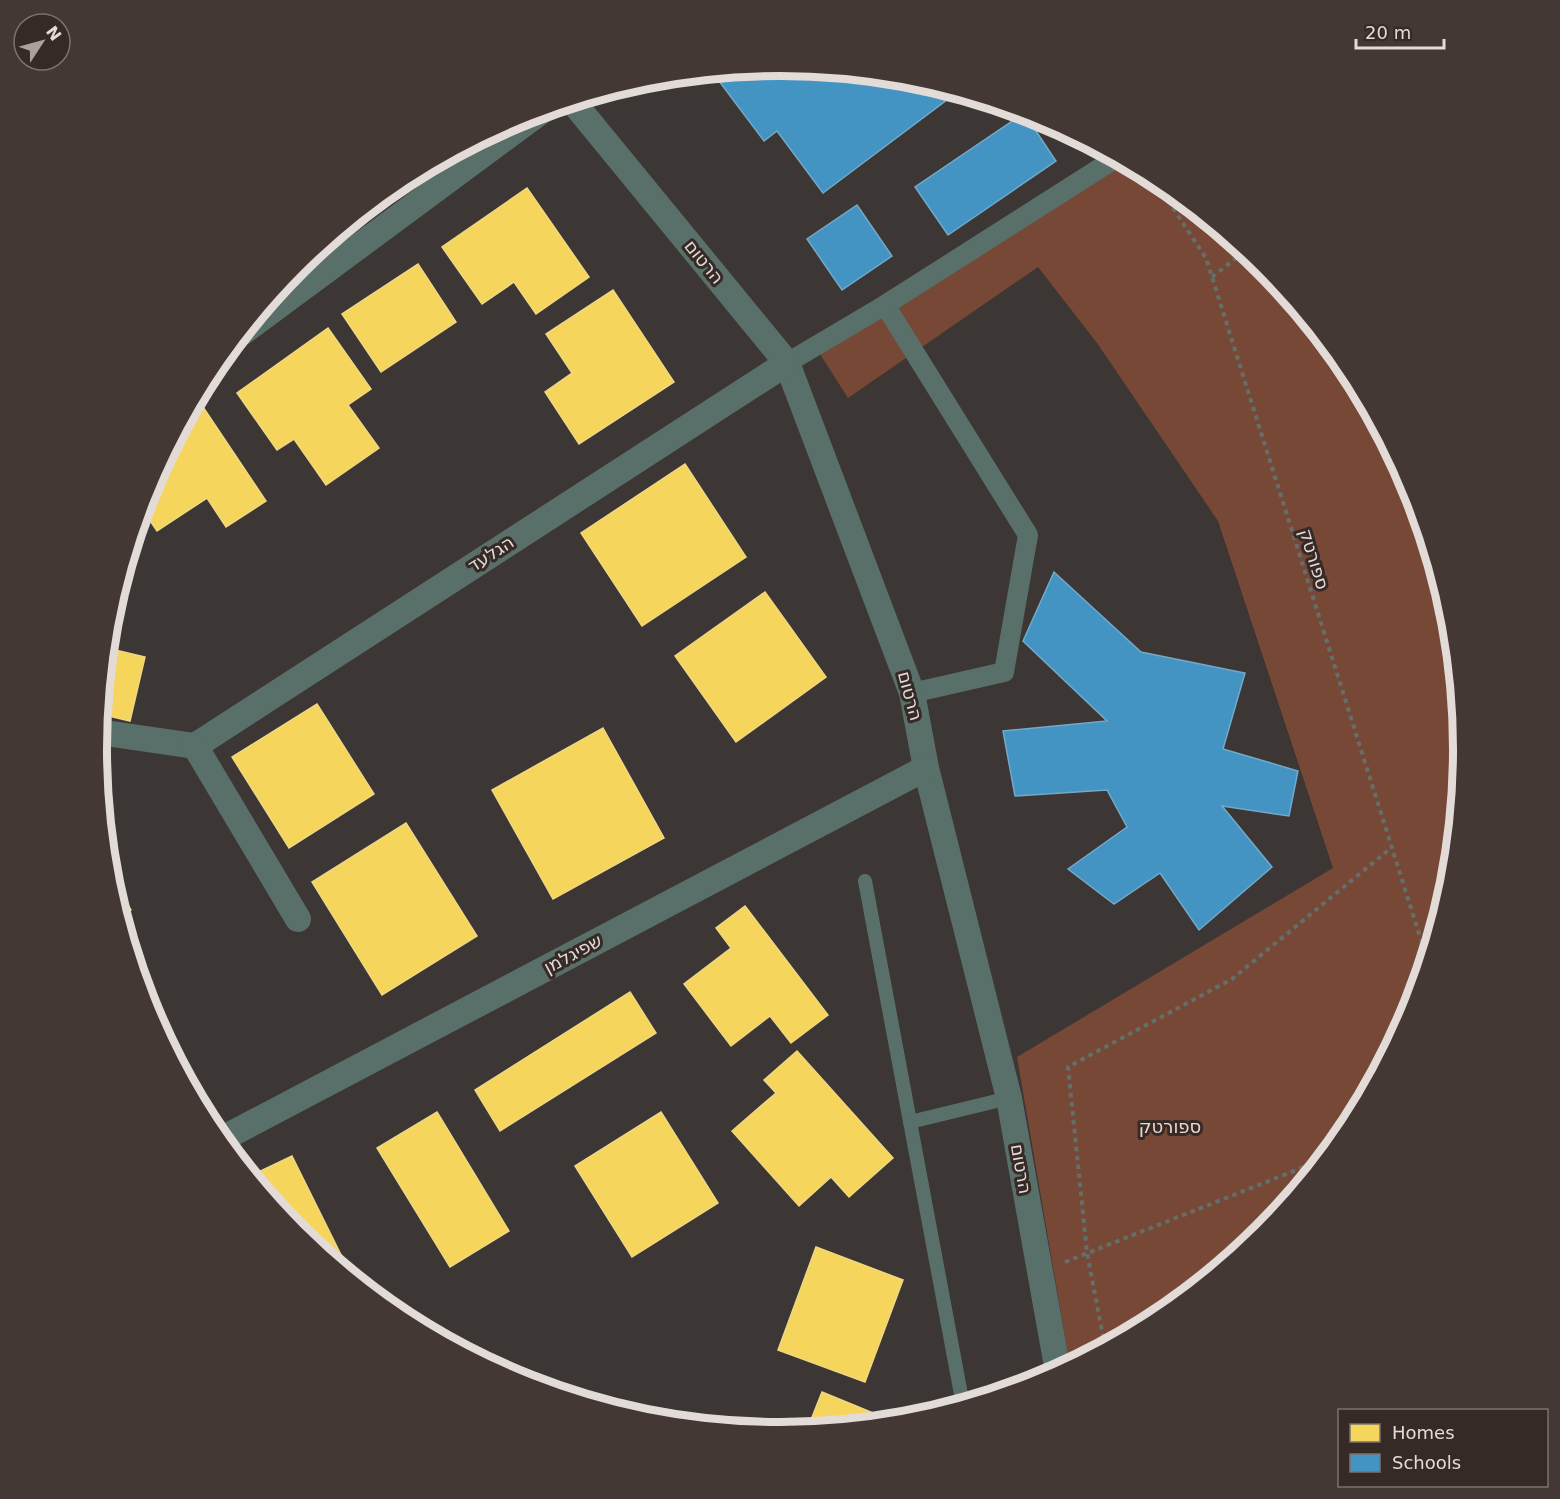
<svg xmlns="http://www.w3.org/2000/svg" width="1560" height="1499" viewBox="0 0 1560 1499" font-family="'DejaVu Sans','Noto Sans Hebrew',sans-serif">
<rect width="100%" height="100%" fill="#3c3634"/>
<path fill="#774836" d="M1125 163 1160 181 1264 266 1348 370 1412 488 1450 616 1463 750 1450 883 1411 1011 1348 1130 1263 1233 1159 1318 1070 1366 1017 1057 1333 868 1218 521 1097 343 1038 267 848 398 818 351Z"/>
<g fill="#f6d55c" stroke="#f0d781" stroke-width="1.5">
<path d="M527 188 589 277 536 314 514 282 482 304 442 247Z"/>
<path d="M418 264 456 322 381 372 342 314Z"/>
<path d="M613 290 674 382 579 444 545 392 572 373 546 334Z"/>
<path d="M328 328 371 389 348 405 379 448 326 485 294 439 277 450 237 393Z"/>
<path d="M203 407 266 501 226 527 207 498 157 531 142 509 149 488 185 419Z"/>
<path d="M685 464 746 557 642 626 581 533Z"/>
<path d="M765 592 826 677 736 742 675 656Z"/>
<path d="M107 648 145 657 130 721 100 714Z"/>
<path d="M317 704 374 794 289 848 232 757Z"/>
<path d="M603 728 664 838 553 899 492 790Z"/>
<path d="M406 823 477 936 382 995 312 882Z"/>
<path d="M109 873 131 910 120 916 110 883Z"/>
<path d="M745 906 828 1015 791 1043 770 1016 731 1046 684 984 731 948 716 928Z"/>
<path d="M137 972 150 993 144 997Z"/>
<path d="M630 992 656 1033 500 1131 475 1090Z"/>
<path d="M797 1051 893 1158 849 1197 831 1177 799 1206 732 1131 776 1093 764 1080Z"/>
<path d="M437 1112 509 1231 450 1267 377 1148Z"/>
<path d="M661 1112 718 1203 632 1257 575 1166Z"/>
<path d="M292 1156 346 1265 340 1268 296 1233 250 1176Z"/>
<path d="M816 1247 903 1280 865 1382 778 1350Z"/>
<path d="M822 1392 895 1422 807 1430Z"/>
</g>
<g fill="#4393c3" stroke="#73a9c9" stroke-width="1.5">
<path d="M780 66 787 67 796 78 809 69 851 73 854 77 859 74 914 79 947 89 952 96 823 193 777 131 764 141 713 73Z"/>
<path d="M704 74 690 84 683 75Z"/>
<path d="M1024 113 1056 161 948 235 915 187Z"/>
<path d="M857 205 892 256 842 290 807 239Z"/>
<path d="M1054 572 1141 652 1245 673 1223 749 1298 771 1289 816 1222 806 1272 867 1199 930 1160 873 1114 904 1068 869 1127 827 1107 790 1015 796 1003 731 1107 721 1023 641Z"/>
</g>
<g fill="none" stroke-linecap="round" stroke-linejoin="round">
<g stroke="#646f6c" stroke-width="4" stroke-dasharray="4.5 4.5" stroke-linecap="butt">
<path d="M1153 178 1206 258 1427 959"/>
<path d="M1212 277 1245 251"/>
<path d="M1398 1036 1407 994 1423 974"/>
<path d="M1065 1262 1324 1159"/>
<path d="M1105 1347 1087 1253 1068 1067 1232 979 1391 848"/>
</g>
<g stroke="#596f6a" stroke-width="14">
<path d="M865 881 963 1405"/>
<path d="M910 1122 1009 1098"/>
</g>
<g stroke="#596f6a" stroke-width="20">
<path d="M885 305 1028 535 1004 672 912 693"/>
<path d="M787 363 885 305 1116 158"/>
</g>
<g stroke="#596f6a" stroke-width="26">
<path d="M573 102 787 363 912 693 926 768 1009 1098 1058 1372"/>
<path d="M243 332 543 110"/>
<path d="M98 732 195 746 787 363"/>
<path d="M195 746 298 919"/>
<path d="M220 1140 926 768"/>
</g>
</g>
<g text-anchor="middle" stroke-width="6" stroke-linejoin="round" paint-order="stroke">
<g font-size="18" fill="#e3dbd8" stroke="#362a26">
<text transform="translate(704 262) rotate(51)" y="6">הרטום</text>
<text transform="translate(491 554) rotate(-33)" y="6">הגלעד</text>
<text transform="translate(1314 559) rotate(73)" y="6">ספורטק</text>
<text transform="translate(910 696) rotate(75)" y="6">הרטום</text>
<text transform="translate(573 954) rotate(-28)" y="6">שפיגלמן</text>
<text transform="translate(1021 1169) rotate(80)" y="6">הרטום</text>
</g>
<g font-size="18" fill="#efd8cf" stroke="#362a26">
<text x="1170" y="1133">ספורטק</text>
</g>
</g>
<path d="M0 0H1560V1499H0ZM107 749a673 673 0 1 1 1346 0a673 673 0 1 1-1346 0Z" fill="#443834" fill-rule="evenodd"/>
<path fill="none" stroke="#e3dbd8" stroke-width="8" d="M107 749a673 673 0 1 1 1346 0a673 673 0 1 1-1346 0Z"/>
<rect x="1338" y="1409" width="210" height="78" fill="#362a26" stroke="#7b716d" stroke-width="1.5"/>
<rect x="1350" y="1424" width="30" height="18" fill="#f6d55c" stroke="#7b716d" stroke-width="1.5"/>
<text x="1392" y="1439" font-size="18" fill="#e3dbd8">Homes</text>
<rect x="1350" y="1454" width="30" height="18" fill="#4393c3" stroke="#7b716d" stroke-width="1.5"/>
<text x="1392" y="1469" font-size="18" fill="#e3dbd8">Schools</text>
<g transform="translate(42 42) rotate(54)"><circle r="28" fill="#362a26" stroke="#7b716d" stroke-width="1.5"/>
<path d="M0-4.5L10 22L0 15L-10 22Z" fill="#a9a19f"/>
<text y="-9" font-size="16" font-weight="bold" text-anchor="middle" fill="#e3dbd8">N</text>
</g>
<path d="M1356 39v9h88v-9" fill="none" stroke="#e3dbd8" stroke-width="3"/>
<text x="1365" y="39" font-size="18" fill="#e3dbd8" stroke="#362a26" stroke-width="4.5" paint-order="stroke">20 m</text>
</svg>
